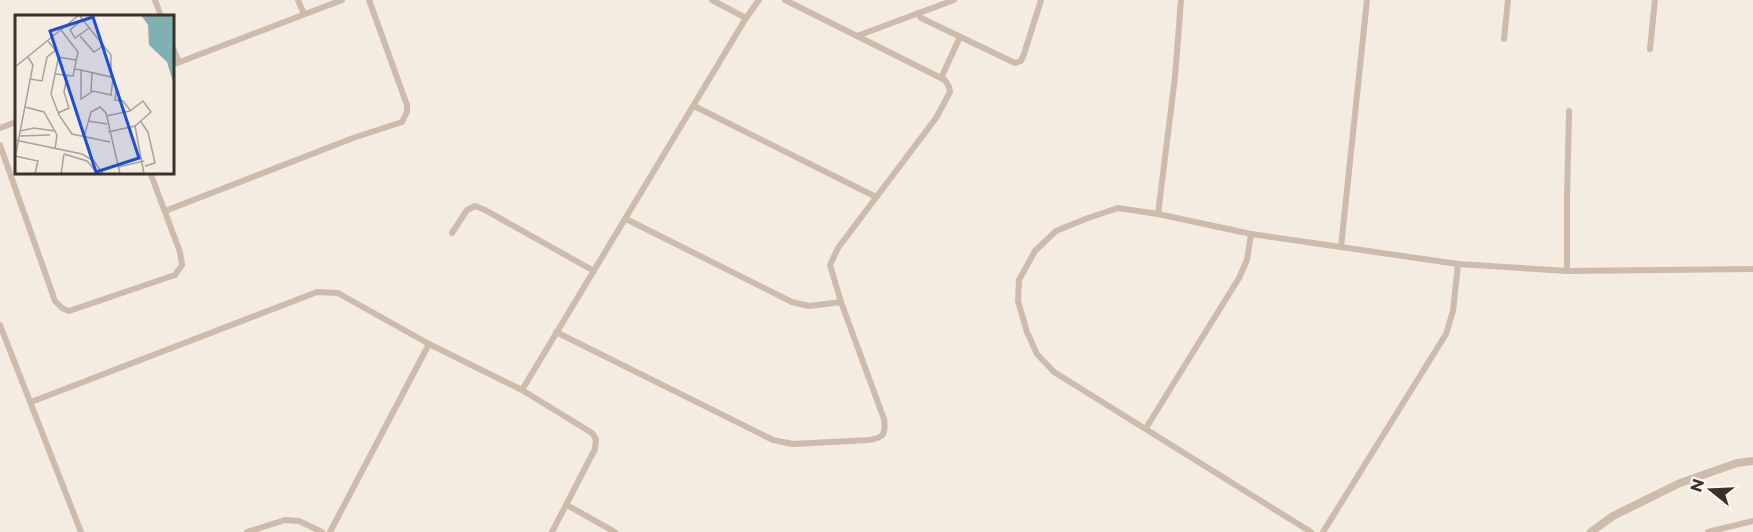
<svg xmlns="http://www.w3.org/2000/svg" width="1753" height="532" viewBox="0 0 1753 532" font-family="Montserrat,sans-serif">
<rect width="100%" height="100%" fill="#f4ebe1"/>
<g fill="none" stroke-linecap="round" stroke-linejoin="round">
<g stroke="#cdbbac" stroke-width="6">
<path d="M155 0 161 16"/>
<path d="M298 0 304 14"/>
<path d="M712 0 746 18"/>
<path d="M918 13 921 18 1015 63 1021 61 1024 54 1041 0"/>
<path d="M857 36 954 0"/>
<path d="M1504 39 1508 0"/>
<path d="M172 46 179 62"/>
<path d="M1650 49 1655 0"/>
<path d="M172 65 342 0"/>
<path d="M941 78 960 37"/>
<path d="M694 106 876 197"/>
<path d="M0 128 16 122"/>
<path d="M0 145 55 301 62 308 69 311 175 275 182 265 180 252 150 172"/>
<path d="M165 211 353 138 402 122 407 112V105L369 0"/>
<path d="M1158 214 1175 77 1181 0"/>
<path d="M626 219 792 302 809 306 841 302"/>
<path d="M452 233 467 210 475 206 485 210 594 271"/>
<path d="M1341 247 1367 0"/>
<path d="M1567 271V198L1569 111"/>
<path d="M0 325 81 532"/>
<path d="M556 332 773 440 793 444 869 440C884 438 886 434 884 419L841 302 830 265 838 248 936 118 950 92 949 87 945 80 785 0"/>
<path d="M522 390 746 18 759 0"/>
<path d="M31 402 317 292 338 293 429 344 522 390 592 433 596 439 595 449 552 532"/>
<path d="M1146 428 1239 278 1247 260 1251 234"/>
<path d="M567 505 615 532"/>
<path d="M247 532 285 520 299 521 322 532"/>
<path d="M330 532 429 344"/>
<path d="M1311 532 1054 372 1037 354 1027 332 1018 301 1019 280 1035 251 1056 231 1088 218 1118 208 1158 214 1251 234 1458 264 1567 271 1753 269"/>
<path d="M1323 532 1446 334 1453 311 1458 264"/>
<path d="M1708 532 1753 521"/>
</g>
<path stroke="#cdbbac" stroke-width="8" d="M1591 532 1613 516 1680 483 1737 463 1753 461"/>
</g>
<g transform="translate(15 15)">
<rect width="159" height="159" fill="#f4ebe1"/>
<path d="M126 0H159V70L152 47 134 30 133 10Z" fill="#7fb0b2"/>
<path fill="none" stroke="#aaa098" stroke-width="1.5" d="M64 0 96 40V62M67 5 55 15 60 23 74 13M65 21 79 37 88 31M33 26 44 40 36 79 44 100 57 119 95 127M43 42 61 45M0 52 64 0M60 54 66 55 96 62 98 63 96 80 78 76 66 84V55M40 59 58 61 63 37 46 15M15 64 27 66 32 42 41 35M101 76 100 85 108 86 115 95M76 78 77 58M10 92 29 97 42 120 40 134M43 98 54 93 49 77 52 61M91 101 115 96 128 86 136 97 120 111 93 117M73 106 92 109M126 107 133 117 140 148 130 151M120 111 129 159M5 116 19 113 40 116M4 121 35 120M69 122 76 97 85 92 91 98 105 159M0 125 67 139 79 146 88 159M49 139 72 146 83 159M0 141 23 146 20 159M0 143 18 50 13 42M103 152 129 146M46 159 49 139"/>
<path fill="#1d4ed8" fill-opacity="0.15" stroke="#1d4ed8" stroke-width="3" d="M78 2 124 143 81 157 35 16Z"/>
<rect width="159" height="159" fill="none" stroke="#3b302b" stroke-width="3"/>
</g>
<g transform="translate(1711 490) rotate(288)" stroke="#fbf5ee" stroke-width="4.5" paint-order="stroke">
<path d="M0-4.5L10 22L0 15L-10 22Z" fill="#3b302b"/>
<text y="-9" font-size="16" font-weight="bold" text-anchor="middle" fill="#3b302b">N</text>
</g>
</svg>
